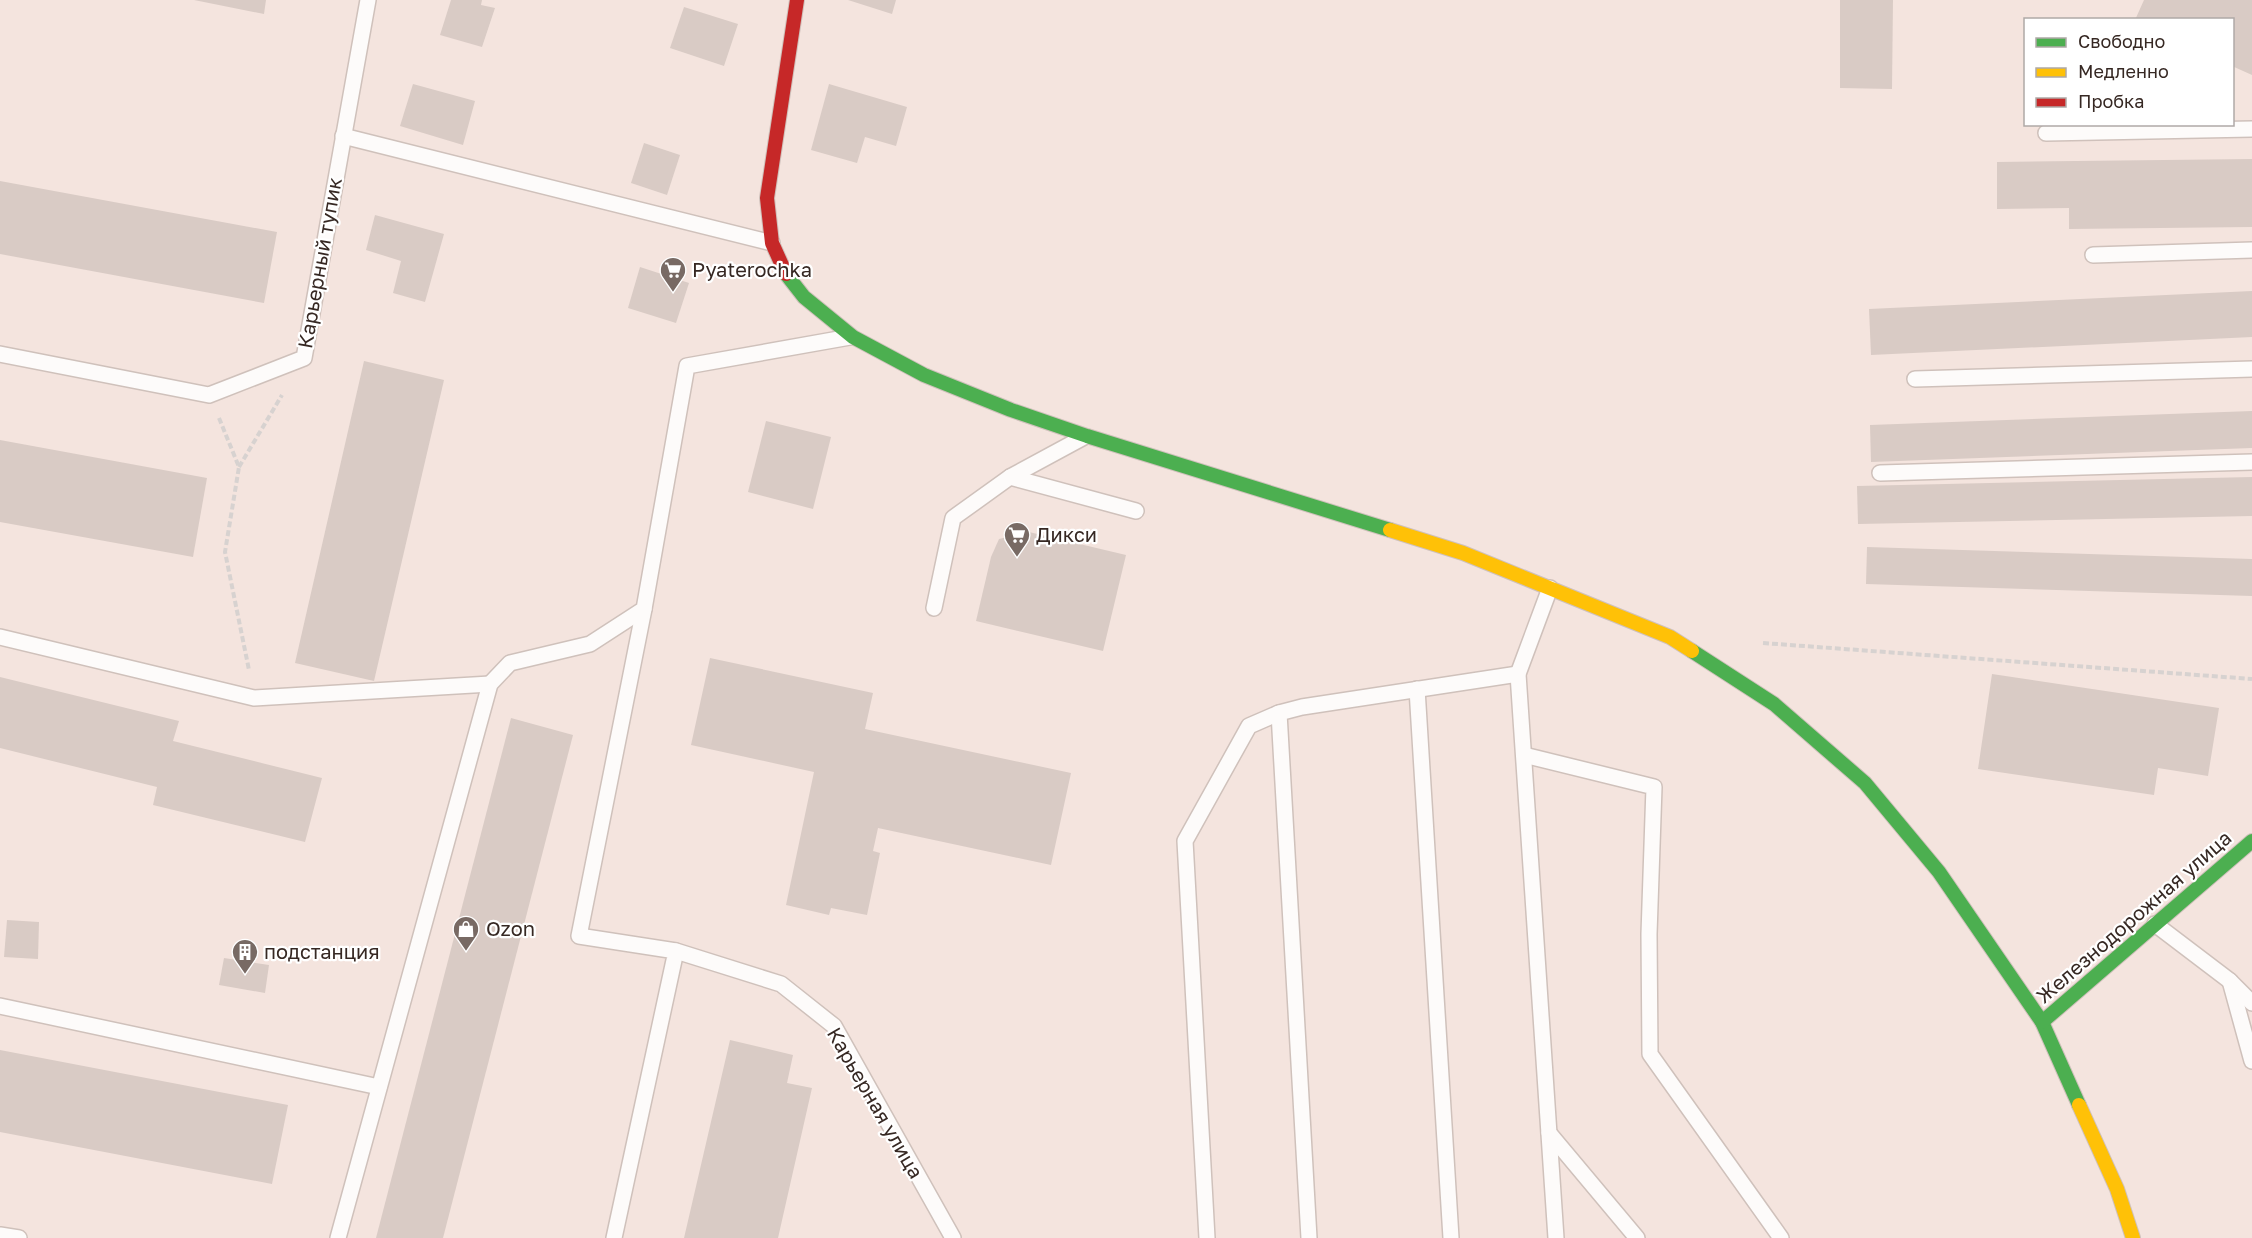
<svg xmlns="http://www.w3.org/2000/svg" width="2252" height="1238" viewBox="0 0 2252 1238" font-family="'Golos Text',sans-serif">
<rect width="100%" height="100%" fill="#f4e4de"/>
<g fill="#d9cbc5">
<path d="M194 0H266L264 14Z"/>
<path d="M451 0H482L481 5 495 8 482 47 440 35Z"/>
<path d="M848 0H896L892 14Z"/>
<path d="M1840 0H1893L1892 89 1840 88Z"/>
<path d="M2144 0H2252V75L2232 66V20H2135Z"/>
<path d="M684 7 738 24 724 66 670 48Z"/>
<path d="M413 84 475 101 463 145 400 126Z"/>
<path d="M829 84 907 107 896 146 865 137 857 163 811 150Z"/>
<path d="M644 143 680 155 667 195 631 183Z"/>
<path d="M2252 159V227L2069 229V208L1997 209V162Z"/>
<path d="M0 181 277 232 264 303 0 254Z"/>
<path d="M375 215 444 234 425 302 393 293 401 261 366 250Z"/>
<path d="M640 267 689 283 676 323 628 308Z"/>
<path d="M2252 291V337L1871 355 1869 309Z"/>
<path d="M364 361 444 380 374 681 295 663Z"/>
<path d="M2252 411V448L1871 462 1870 425Z"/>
<path d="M766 421 831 437 813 509 748 492Z"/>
<path d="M0 440 207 478 193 557 0 522Z"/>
<path d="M2252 477V516L1858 524 1857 486Z"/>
<path d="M1029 532 1126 555 1103 651 976 621 991 557 999 539Z"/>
<path d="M1867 547 2252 559V596L1866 584Z"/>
<path d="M710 658 873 693 865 729 1071 773 1051 865 878 828 873 851 880 853 867 915 831 908 829 915 786 905 814 772 691 745Z"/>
<path d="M1992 674 2219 708 2208 776 2158 768 2154 795 1978 769Z"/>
<path d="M0 677 179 721 173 741 322 778 305 842 153 805 157 787 0 748Z"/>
<path d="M511 718 573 735 443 1238H376Z"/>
<path d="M7 920 39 922 38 959 4 957Z"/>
<path d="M224 958 269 965 265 993 219 985Z"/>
<path d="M730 1040 793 1055 787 1083 812 1088 778 1238H684Z"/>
<path d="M0 1050 288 1105 272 1184 0 1132Z"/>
</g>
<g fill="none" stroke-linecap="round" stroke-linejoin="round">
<g stroke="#cfc1bb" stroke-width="18">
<g id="lane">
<path d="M2046 133 2252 129"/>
<path d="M343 136 772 243"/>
<path d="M2093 255 2252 250"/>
<path d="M0 354 209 395 304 358 368 0"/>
<path d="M1915 379 2252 369"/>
<path d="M1880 473 2252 462"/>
<path d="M1010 477 1136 511"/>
<path d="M1550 588 1518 674 1556 1238"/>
<path d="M934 608 953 518 1010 477 1084 437"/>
<path d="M0 637 254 698 490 684"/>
<path d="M1417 689 1451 1238"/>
<path d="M1524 755 1654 787 1649 934 1650 1054 1781 1238"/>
<path d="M2155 924 2230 981 2252 1003"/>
<path d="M676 951 781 984 834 1026 953 1238"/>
<path d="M2230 981 2252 1061"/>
<path d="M0 1006 379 1087"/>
<path d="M1549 1133 1637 1238"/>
<path d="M0 1235 19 1238"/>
<path d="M338 1238 490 684 510 663 590 644 644 609 687 366 850 337"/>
<path d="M614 1238 676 951 579 936 644 609"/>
<path d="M1207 1238 1185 841 1249 726 1279 713"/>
<path d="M1309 1238 1279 713 1302 707 1518 674"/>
</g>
</g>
<g stroke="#cfc1bb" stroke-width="16">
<g id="fast">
<path d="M786 274 804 297 853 337 924 375 1011 410 1087 436 1390 530"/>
<path d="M1692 651 1774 704 1865 783 1939 872 2042 1022 2079 1105"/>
<path d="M2042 1022 2252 841"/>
</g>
</g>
<g stroke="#cfc1bb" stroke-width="16">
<g id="slow">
<path d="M1390 530 1463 553 1670 637 1692 651"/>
<path d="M2079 1105 2117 1189 2133 1238"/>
</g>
</g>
<g stroke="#cfc1bb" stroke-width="16">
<path id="jam" d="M786 274 772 243 767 198 797 0"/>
</g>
<g stroke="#d7d2d0" stroke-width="4" stroke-dasharray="6 3" stroke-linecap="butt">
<path d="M219 418 239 467 225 552 249 670"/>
<path d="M239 467 282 395"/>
<path d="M1763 643 2252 679"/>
</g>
<use href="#lane" stroke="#fdfbfa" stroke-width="15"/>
<use href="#fast" stroke="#4caf50" stroke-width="14"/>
<use href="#slow" stroke="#ffc107" stroke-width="14"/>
<use href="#jam" stroke="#c62828" stroke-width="14"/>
</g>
<defs>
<g id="supermarket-pin" transform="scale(1.35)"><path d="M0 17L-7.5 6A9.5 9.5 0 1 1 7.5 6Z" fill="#786a64" stroke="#fff"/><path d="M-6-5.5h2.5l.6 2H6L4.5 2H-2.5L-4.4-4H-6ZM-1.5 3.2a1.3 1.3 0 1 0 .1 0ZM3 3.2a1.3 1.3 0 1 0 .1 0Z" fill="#fff"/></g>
<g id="shop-pin" transform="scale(1.35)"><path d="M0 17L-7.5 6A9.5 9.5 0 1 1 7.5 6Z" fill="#786a64" stroke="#fff"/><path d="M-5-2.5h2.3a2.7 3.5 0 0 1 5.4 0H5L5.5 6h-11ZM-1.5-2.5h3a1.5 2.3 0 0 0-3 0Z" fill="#fff"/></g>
<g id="building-pin" transform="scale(1.35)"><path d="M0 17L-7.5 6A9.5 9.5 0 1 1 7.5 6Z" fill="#786a64" stroke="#fff"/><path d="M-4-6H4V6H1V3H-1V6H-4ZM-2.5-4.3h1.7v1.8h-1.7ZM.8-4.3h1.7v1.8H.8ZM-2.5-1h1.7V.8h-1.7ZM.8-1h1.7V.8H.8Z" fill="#fff"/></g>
</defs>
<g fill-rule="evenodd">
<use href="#supermarket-pin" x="673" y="270"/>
<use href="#supermarket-pin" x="1017" y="535"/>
<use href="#shop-pin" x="466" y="929"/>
<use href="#building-pin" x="245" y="952"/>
</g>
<g text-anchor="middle" stroke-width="4.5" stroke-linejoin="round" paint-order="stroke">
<g font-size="20" fill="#362823" stroke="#fff">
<text transform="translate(320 263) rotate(-80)" y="7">Карьерный тупик</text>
<text transform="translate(2134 917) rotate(-41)" y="7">Железнодорожная улица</text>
<text transform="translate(875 1103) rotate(60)" y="7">Карьерная улица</text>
</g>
<g font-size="20" fill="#362823" stroke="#fff" text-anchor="start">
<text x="692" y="277">Pyaterochka</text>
<text x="1036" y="542">Дикси</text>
<text x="486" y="936">Ozon</text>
<text x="264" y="959">подстанция</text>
</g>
</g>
<rect x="2024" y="18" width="210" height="108" fill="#ffffff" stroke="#afa9a7" stroke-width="1.5"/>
<rect x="2036" y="38" width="30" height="9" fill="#4caf50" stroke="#afa9a7" stroke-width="1.5"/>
<text x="2078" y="48" font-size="18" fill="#362823">Свободно</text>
<rect x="2036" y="68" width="30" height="9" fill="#ffc107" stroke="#afa9a7" stroke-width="1.5"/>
<text x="2078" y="78" font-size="18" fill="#362823">Медленно</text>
<rect x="2036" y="98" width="30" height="9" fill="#c62828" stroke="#afa9a7" stroke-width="1.5"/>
<text x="2078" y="108" font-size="18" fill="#362823">Пробка</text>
</svg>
